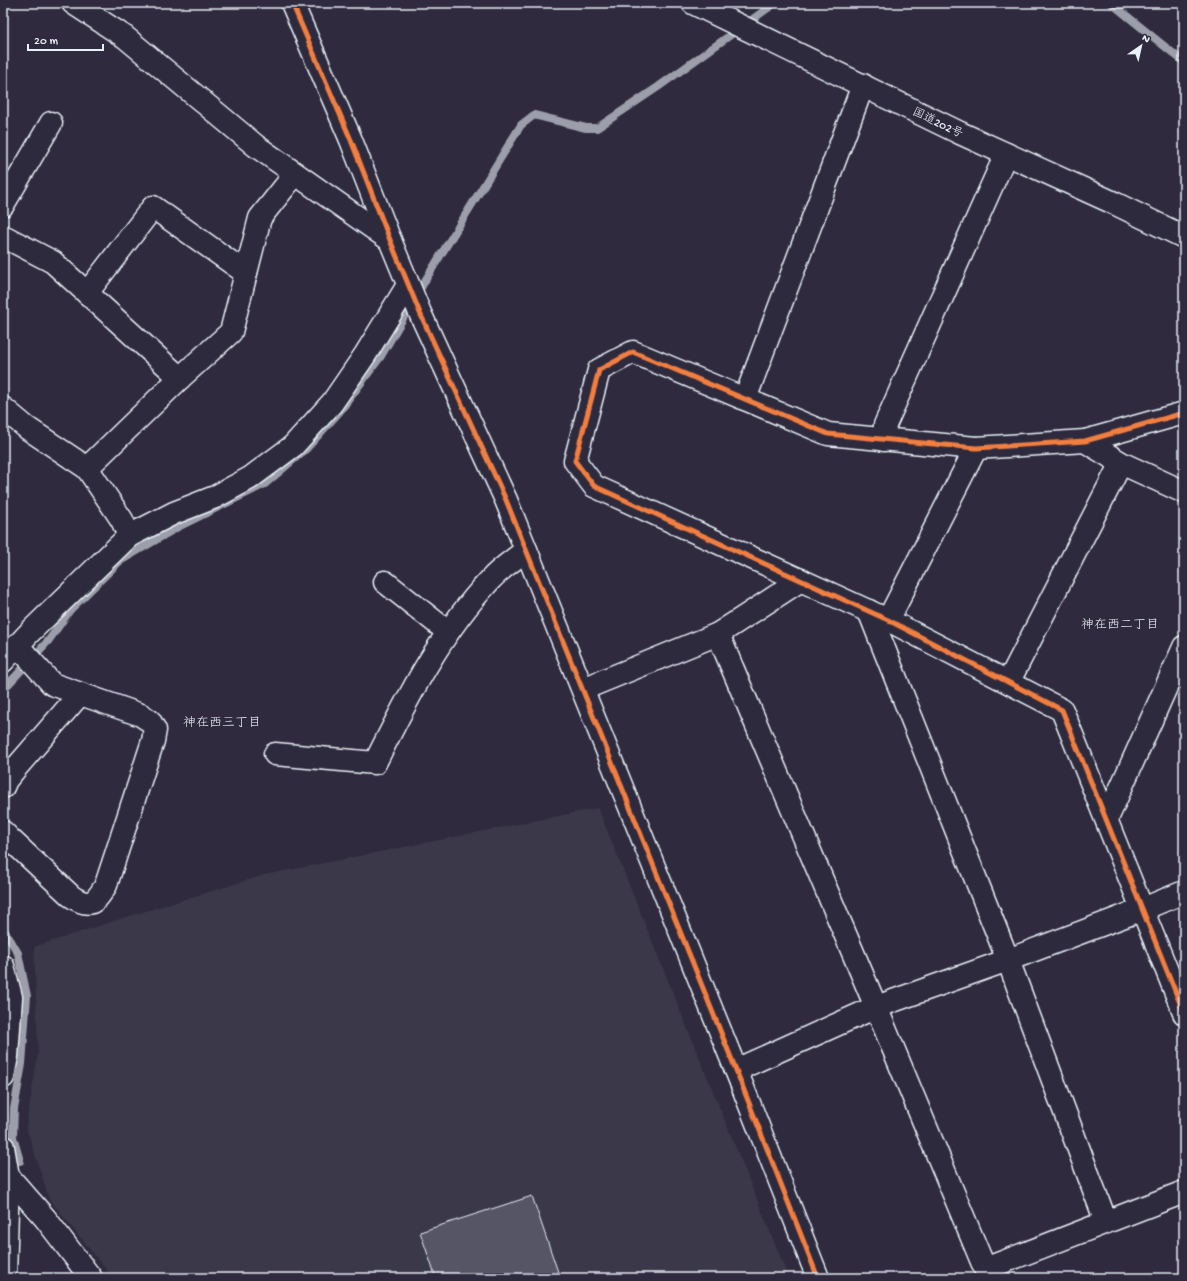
<svg xmlns="http://www.w3.org/2000/svg" width="1187" height="1281" viewBox="0 0 1187 1281" font-family="'Gochi Hand','Klee One',sans-serif">
<rect width="100%" height="100%" fill="#2f2a3d"/>
<filter id="ink" filterUnits="userSpaceOnUse"><feTurbulence type="fractalNoise" baseFrequency=".025" numOctaves="2"/><feDisplacementMap in="SourceGraphic" scale="8" xChannelSelector="R" yChannelSelector="G"/><feConvolveMatrix kernelMatrix="1 2 1 2 8 2 1 2 1" color-interpolation-filters="sRGB"/></filter>
<g filter="url(#ink)">
<path fill="#3b3749" d="M598 808 789 1278H113L49 1199 26 1127 38 1053 34 947 126 917 264 875Z"/>
<g fill="none" stroke-linecap="round" stroke-linejoin="round">
<g stroke="#9c9fab" stroke-width="8">
<path d="M1111 3 1184 62"/>
<path d="M3 690 49 640 70 610 120 561 176 528 265 484 306 449 340 411 381 356 426 279 521 125 534 115 586 128H597L658 87 775 3"/>
<path d="M3 928 18 953 27 996 22 1064 14 1109 13 1137 20 1161"/>
</g>
</g>
<path fill="#575565" stroke="#e8f1f8" d="M532 1196 560 1278H436L420 1232Z"/>
<g fill="none" stroke-linecap="round" stroke-linejoin="round">
<g stroke="#e8f1f8" stroke-width="25">
<g id="minor">
<path d="M73 3 125 37 256 146 390 240"/>
<path d="M292 3 351 140 390 240 420 313 506 500 736 1070 818 1278"/>
<path d="M3 205 51 123"/>
<path d="M3 236 53 262 180 378"/>
<path d="M87 293 153 207 246 273"/>
<path d="M745 399 863 85"/>
<path d="M3 408 27 428 87 468 122 520 129 536"/>
<path d="M1184 413 1085 441 976 448 828 434 633 352 599 370 575 461 594 486 888 620 1062 710 1184 1013"/>
<path d="M884 440 885 425 1006 154"/>
<path d="M1085 441 1121 463 1184 492"/>
<path d="M87 468 180 378 231 332 260 218 295 174"/>
<path d="M385 582 448 632"/>
<path d="M869 611 1008 960 1106 1222"/>
<path d="M888 620 976 448"/>
<path d="M718 634 876 1007 985 1269 1184 1192"/>
<path d="M3 661 31 631 129 536 174 513 215 497 250 478 293 446 332 403 365 355 408 285"/>
<path d="M1009 681 1121 463"/>
<path d="M583 689 718 634 801 580"/>
<path d="M275 754 375 763C408 697 440 633 491 579 501 568 515 559 526 550"/>
<path d="M3 787 6 780 15 769 80 694"/>
<path d="M1107 819 1184 647"/>
<path d="M3 832 10 839 71 896C90 909 95 903 106 885L153 741 155 730 150 721 141 715 52 684 18 646"/>
<path d="M3 966 11 997 7 1056 3 1077"/>
<path d="M736 1070 876 1007 1008 960 1143 909 1184 892"/>
<path d="M3 1147 8 1176 5 1278"/>
<path d="M8 1176 45 1218 91 1278"/>
</g>
</g>
<g stroke="#e8f1f8" stroke-width="25">
<path id="trunk" d="M693 3 960 133 1114 203 1184 237"/>
</g>
<use href="#minor" stroke="#2f2a3d" stroke-width="22"/>
<use href="#trunk" stroke="#2f2a3d" stroke-width="22"/>
<g stroke="#2f2a3d" stroke-width="8">
<g id="cycleway">
<path d="M292 3 351 140 390 240 420 313 506 500 736 1070 818 1278"/>
<path d="M1184 413 1085 441 976 448 828 434 633 352 599 370 575 461 594 486 888 620 1062 710 1184 1013"/>
</g>
</g>
<use href="#cycleway" stroke="#f27e40" stroke-width="5"/>
</g>
</g>
<g text-anchor="middle" stroke-width="3" stroke-linejoin="round" paint-order="stroke">
<g font-size="12" fill="#e8f1f8" stroke="#2f2a3d">
<text transform="translate(938 122) rotate(26)" y="4">国道202号</text>
</g>
<g font-size="13" fill="#e8f1f8" stroke="#2f2a3d">
<text x="1120" y="628">神在西二丁目</text>
<text x="222" y="726">神在西三丁目</text>
</g>
</g>
<rect width="1187" height="1281" fill="none" stroke="#2f2a3d" stroke-width="16"/>
<rect x="8" y="8" width="1171" height="1265" fill="none" stroke="#e8f1f8" stroke-width="1.5" filter="url(#ink)"/>
<g transform="translate(1141 46) rotate(34)" stroke="#2f2a3d" stroke-width="3" paint-order="stroke">
<path d="M0-3L7 15L0 10L-7 15Z" fill="#e8f1f8"/>
<text y="-6" font-size="11" font-weight="bold" text-anchor="middle" fill="#e8f1f8">N</text>
</g>
<path d="M28 44v6h75v-6" fill="none" stroke="#e8f1f8" stroke-width="2"/>
<text x="34" y="44" font-size="12" fill="#e8f1f8" stroke="#2f2a3d" stroke-width="3" paint-order="stroke">20 m</text>
</svg>
